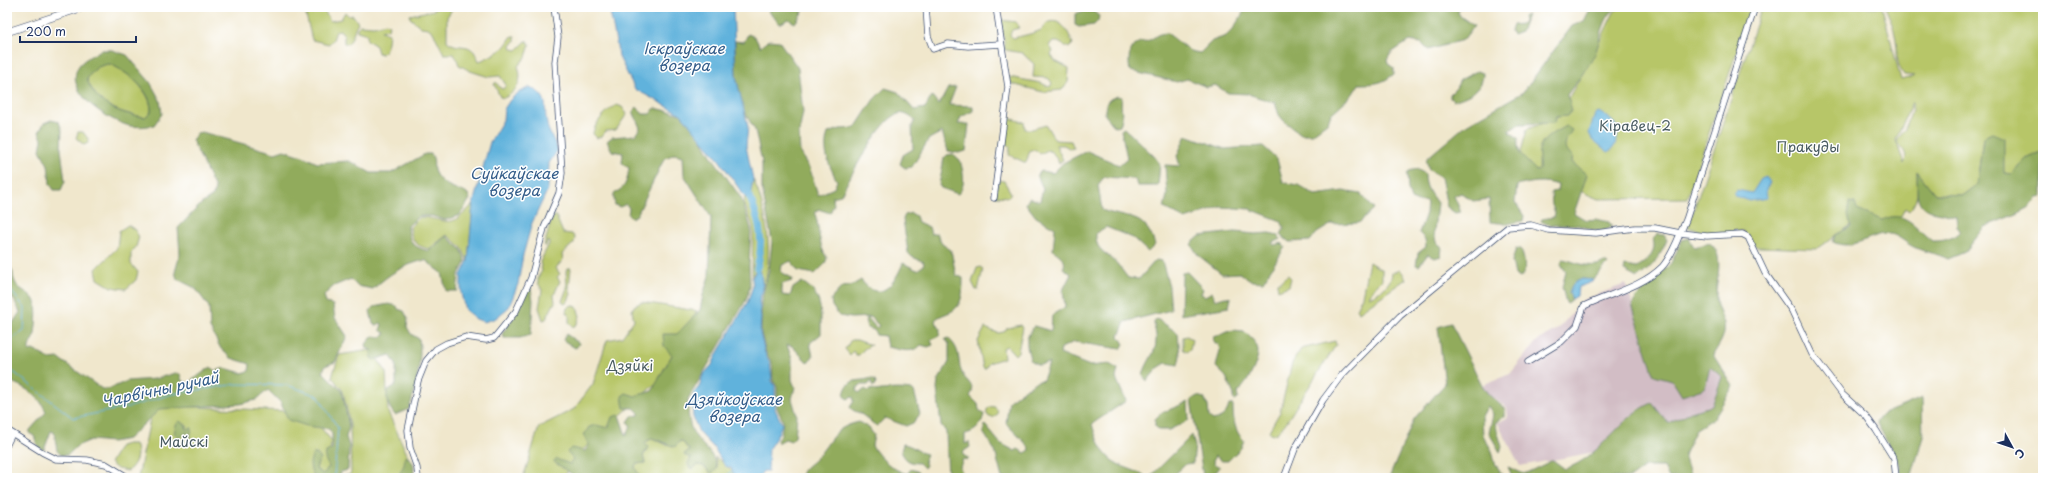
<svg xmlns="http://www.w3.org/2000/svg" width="2050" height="485" viewBox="0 0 2050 485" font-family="'Playpen Sans',sans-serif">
<rect width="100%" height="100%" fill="#fff"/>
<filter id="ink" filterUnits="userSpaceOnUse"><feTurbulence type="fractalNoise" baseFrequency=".025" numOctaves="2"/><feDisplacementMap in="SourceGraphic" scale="8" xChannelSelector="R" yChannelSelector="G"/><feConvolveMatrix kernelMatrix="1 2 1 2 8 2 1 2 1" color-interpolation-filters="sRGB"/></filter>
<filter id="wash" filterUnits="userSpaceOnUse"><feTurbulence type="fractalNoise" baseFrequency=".012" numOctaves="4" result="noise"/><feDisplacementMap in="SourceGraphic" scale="16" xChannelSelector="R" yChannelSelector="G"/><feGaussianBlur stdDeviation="0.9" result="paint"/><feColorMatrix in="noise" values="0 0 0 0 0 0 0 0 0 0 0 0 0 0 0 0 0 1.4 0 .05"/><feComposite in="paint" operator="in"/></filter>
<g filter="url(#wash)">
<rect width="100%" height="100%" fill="#f0e7cc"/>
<path fill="#d2bdc5" d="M1626 284 1654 375 1672 380 1709 367 1722 377 1712 406 1693 411 1668 423 1640 408 1595 452 1520 466 1498 423 1508 417 1507 408 1488 394 1482 385 1510 374 1537 341 1558 329 1584 299Z"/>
<g fill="#b7c668" stroke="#697a63" fill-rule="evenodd">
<path d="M304 7H319L324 10 330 21 341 19 345 12 349 16 353 15 358 23C353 29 354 38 348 44L344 43V35L340 30 336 31 333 40 329 44 312 40Z"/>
<path d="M437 7H451V11L447 17V41C461 52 470 38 479 61 484 60 502 50 504 47 507 44 509 40 512 36H515V41L511 46 512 49 517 50 526 41H528L530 45 526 57 518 66C523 80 518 91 504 98L500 97 494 84 496 82 500 88 503 89 506 85 500 76 489 77 470 71 459 65 456 57 453 54H444L433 32 428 28 421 27 410 18V15L434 10Z"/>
<path d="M1620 7H1752L1687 198 1598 199 1518 163 1527 129 1557 118 1592 57 1614 12Z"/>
<path d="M1762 7H1882L1901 80 1915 76 1904 75C1895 63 1898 53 1896 40 1895 29 1889 17 1885 7H2043V152L2026 159 2012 174 2004 173 1983 137 1977 184 1963 195 1935 194 1917 171C1917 185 1920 200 1909 211L1905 208 1900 218 1854 223 1816 249 1757 247 1743 231 1707 234 1688 227ZM1912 102C1913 110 1909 119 1906 126 1904 133 1898 136 1897 143 1904 151 1908 153 1904 164L1896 140Z"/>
<path d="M1001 20 1016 22 1019 28 1012 30 1010 35 1013 38C1021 36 1033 34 1041 30 1043 28 1044 25 1047 23 1062 16 1069 34 1073 44L1069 48 1058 42H1053L1049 45 1053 51 1051 55 1055 61 1069 68 1068 82 1062 90 1043 92 1012 84 1009 80V77L1041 83 1050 87 1052 83 1048 78 1033 77 1034 64 1022 53 1005 50Z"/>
<path d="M386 23 389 25 388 29 381 31 389 34C388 42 388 49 382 54L378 53 376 46 367 40V34L357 31V28L360 25 374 26Z"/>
<path d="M110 64C127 72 152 91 151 112L145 117C119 113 97 106 87 79 94 69 98 65 110 64Z"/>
<path d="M617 105 622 107 627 114 616 130 606 131 601 137 597 138 593 134C593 125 608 108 617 105Z"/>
<path d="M1008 118 1024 122 1025 129H1032L1046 125 1055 140 1071 141 1074 148 1070 149 1064 145H1056L1063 160 1059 163 1053 153 1048 150 1040 154 1036 150H1030L1026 163 1009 155 1010 147 1004 142Z"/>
<path d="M78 132H83L89 140 88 143 84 145 76 138Z"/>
<path d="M753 179C767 210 774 255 763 289L761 274 757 268 752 278 753 227 744 203 745 197H750Z"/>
<path d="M998 180 1004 181 1011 193 1009 197 996 196Z"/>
<path d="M473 204 468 261 462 248 447 235 429 249C416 246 411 241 410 227L420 217C449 219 449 231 473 204Z"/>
<path d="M554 216H556L563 233 572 234 575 238 574 243 562 254 563 260 556 268 560 274 557 277 560 281 554 295 555 302 546 319 543 320 539 308 542 290 538 283V277L542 271 540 262 550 242 548 241 545 247 544 246 551 221Z"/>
<path d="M128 225 135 230 139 237 136 247 131 253V264L138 272 136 280 126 289 111 287 98 279 96 269 117 248 119 231Z"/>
<path d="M1369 262 1382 270V280L1374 287 1369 297C1380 293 1391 285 1392 273L1399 270 1403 273 1406 279 1359 312 1356 309 1362 296Z"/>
<path d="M980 267 983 269 978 290H976L972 282 977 268Z"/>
<path d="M568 268H571L569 288 571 294 567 303H564L562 301 567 288 566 271Z"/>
<path d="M1288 275 1291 278 1289 286 1278 290 1277 284Z"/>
<path d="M642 302 697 311 656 383 575 457 564 478H523L539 427 574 409 593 384 607 340 622 337 634 320 632 311 634 306Z"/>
<path d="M572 305 577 307 580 316 577 324 573 327 569 323V316L566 312 567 308Z"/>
<path d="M1021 325 1023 327 1018 352 1015 355 1007 346 1003 348 1004 358 989 363 985 369 983 368 978 341 985 328 998 333 1004 332 1007 328Z"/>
<path d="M1187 336 1192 339 1190 350 1187 352 1183 349V337Z"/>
<path d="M851 340H857L871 345 864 349 859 355H856L853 351 850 355 845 349Z"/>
<path d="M1335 341 1336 345 1285 424 1277 433 1272 435 1269 431 1280 412 1292 363 1301 349Z"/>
<path d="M371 350 386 371 388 412 412 465 414 478H336L337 476 349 475 351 473 350 425 343 391 332 377 339 355Z"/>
<path d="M153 405 308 412 331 440 328 478H138Z"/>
<circle cx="992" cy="412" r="5.5"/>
<path d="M652 438 667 445 682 441 690 452 684 455 691 458 692 469 698 465 704 466 710 473 717 468 715 457C722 462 735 470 734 478H641L635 468 636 464 645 463 643 456 647 451 644 444Z"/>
<path d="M127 444H135C139 455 137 462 128 471L117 469 110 463 120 446Z"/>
</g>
<g fill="#91ab5c" stroke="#566d5d" fill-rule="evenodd">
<path d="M768 7H806L795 23 788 19 780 24 770 13Z"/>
<path d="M1244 7H1465L1460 8 1458 12 1460 16 1474 26 1463 40 1428 50 1421 43 1409 41 1391 53 1387 60 1388 64 1394 68V74C1382 84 1374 84 1359 84L1352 95 1332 113 1327 123 1312 134H1301L1284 121 1279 115 1275 103 1248 94 1228 93 1215 85 1207 87 1187 79 1177 82 1130 71C1128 62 1128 48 1138 43 1140 41 1144 42 1147 41 1157 37 1154 34 1167 33L1190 51 1200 53 1212 41 1226 36 1233 29 1243 13Z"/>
<path d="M1591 7H1619C1603 13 1601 39 1595 54 1588 68 1576 82 1567 95L1572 110 1567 116 1556 117 1554 123 1519 124 1509 131 1518 138C1516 157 1526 158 1536 171L1539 170C1540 164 1538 155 1539 150 1542 138 1556 131 1566 126L1572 130 1566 140 1565 148 1573 157 1572 162 1587 175 1574 213 1586 220 1596 219 1609 222 1612 226C1601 237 1588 227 1576 225 1565 223 1553 229 1541 221L1542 219 1554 217 1555 213 1552 205 1551 192 1557 191 1558 185C1543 180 1532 182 1517 186L1515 202 1524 216 1523 221 1508 224 1490 222 1489 199 1473 201 1461 193 1454 196 1461 212 1455 213 1447 207 1441 177 1429 170 1426 159 1466 125 1523 92 1572 26 1584 21Z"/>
<path d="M1086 10 1094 12 1099 16 1098 21 1094 25 1079 27 1075 25V14Z"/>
<path d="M1527 15 1521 32 1513 35 1511 31 1513 25 1521 24 1524 21 1523 17Z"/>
<path d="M748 34 755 37 760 47 769 40 779 41 798 68 803 112 799 133 800 153 810 169 818 195 834 188 837 181C829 165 822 151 828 133L840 129 855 128 874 99 885 88 898 92 914 110 925 108 932 96 939 105 948 88 956 87 949 105 973 106V111L961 117 958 124H969L966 151 958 153 948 151 942 132 929 139 912 167 905 168 900 164 903 155 913 149 912 126 915 120C910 117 905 112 898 114 880 120 850 177 841 195L832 197 834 204 830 213 818 209 815 214C820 229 818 245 827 258L825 264 815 274 798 271 791 261 782 265 781 272 792 278V281L782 284V295L790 296 793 288 802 282C823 294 821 311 821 334L810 343 813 356 808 363 792 346 787 345 792 359V380L795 387 792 399 797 416 795 437 791 441 785 439 778 443 777 440 781 435 783 421 777 408V387L773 380 772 363 766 353 761 333V302L769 270 772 241 762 189V162L755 130 743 110 736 77 735 41 744 42Z"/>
<path d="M101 50H112L127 55 150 82 160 100 162 114 154 125C145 127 138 127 130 126 109 121 66 94 77 69 81 60 93 55 101 50ZM110 64C127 72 153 91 151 112L145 117C120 114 96 105 87 79 94 69 98 65 110 64Z"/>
<path d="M1477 71 1483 73C1483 91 1468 96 1453 101L1450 98V94L1456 88 1460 80Z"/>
<path d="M1118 96 1122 97C1120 107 1124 116 1120 126L1115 127 1105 115C1105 104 1106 99 1118 96Z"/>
<path d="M637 107 643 114H650L655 108 681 114 698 133 710 154 741 198 751 228 749 266 750 287 746 300 688 399C688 409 688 420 692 430 699 445 714 451 717 468L714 472 710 473 704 466 698 465 692 469 689 467 688 463 691 458 684 455 685 453 690 451 682 441H680L675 447 652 438 644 443 648 447 643 456 645 463 636 464 635 468 641 478H571L576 477 554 462 556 459 570 464 573 459 567 452 571 448 585 451 589 445 584 435 589 427 596 425 608 428 612 417 619 415 626 435 631 427 628 422 632 416 639 415V413L634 408H624L622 396 626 393 635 396 652 391 672 355 664 346 663 334H677L700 310 703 295 709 276 711 217 684 175 683 156 674 154 664 159 637 215 631 218 628 215 629 208 626 204 620 207 615 205C612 190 615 195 623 187 627 183 628 174 629 168L622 163 623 153 612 151 607 141 612 137 635 135 640 128 633 111Z"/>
<path d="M51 120 59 122 62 130 61 149 65 181 61 190H54L50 184 48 165 40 150 42 139 39 132 44 123Z"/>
<path d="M1124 128 1154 156 1160 164 1158 186H1137L1135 179 1104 177 1098 185 1102 210C1128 220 1145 212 1155 245L1148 252 1133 238 1106 227 1096 233C1095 247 1101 250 1111 258 1118 263 1123 272 1128 278L1139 279 1156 260 1162 261 1169 286 1171 310 1125 322 1119 336 1124 344 1121 349 1074 342 1061 348 1060 354 1090 366 1109 364 1118 369 1116 378 1126 401 1092 424C1096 438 1102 455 1116 463 1126 469 1138 470 1146 478H1002L995 451 983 432 985 425 1000 443 1015 451 1018 449 1025 453 1030 450C1025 440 1014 433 1006 423L1009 401 1035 382 1043 380 1049 363 1039 365 1031 361C1026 346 1024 339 1034 326L1051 331 1052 315 1065 307 1063 290 1071 274 1063 268C1068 260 1059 255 1053 250L1055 228 1036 217 1026 204 1029 198 1040 201 1043 188 1037 176 1041 171 1053 173 1063 163 1087 151 1119 165 1127 158 1121 130Z"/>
<path d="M202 132 275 153 284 150 303 156 317 163 349 161 371 173H391L425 154H431C435 160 433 162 434 169 437 184 455 188 468 194L470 199 460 215 445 220 432 216H419L408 226C409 243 413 247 429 251L446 236 461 249 466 261 459 274 457 291H446L442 273 425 260C403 265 389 274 373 289L357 286 351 279 334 286 324 295 326 303 333 305 335 318 347 336 335 362 325 366 323 372 342 391 349 427 346 437 349 446 348 470 340 472 341 478H315C310 469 308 464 313 454H317L321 459 318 463 316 469 323 474 329 467 325 459 326 452 332 449V434L329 429 307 426 288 420 281 403 268 390 256 400 240 404 160 409 128 439 112 442 91 440 77 446 68 455H61L57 451 54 432 51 431 44 450 38 447 34 436 29 433 30 430 46 412C39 394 24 387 7 380V332L20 312 14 300 7 291V262C16 273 11 273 15 282 18 289 26 291 31 296 40 303 36 323 35 334 33 340 28 345 29 351L33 350 50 359 58 358 102 389H109L127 381 155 379 175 373 180 374 182 381 188 383 211 367 215 371 225 368 242 373 249 371 250 364 231 358 221 349 210 328 209 307 195 288 177 279 175 272 180 254 178 228 201 204 213 196 215 188 192 140 197 133Z"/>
<path d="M1992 133 2004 138V173L2012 174 2026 159 2043 152V197L2038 198 2030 207 2017 214 1985 227 1965 252 1948 259C1936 253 1927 253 1916 248 1907 245 1898 234 1889 234 1869 233 1854 252 1833 242L1835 235 1852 226 1847 216 1849 202 1855 203 1857 210 1882 220C1906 209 1914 227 1932 241 1943 241 1952 240 1960 231L1957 226 1956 216C1950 216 1944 213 1937 212 1912 209 1918 191 1917 171L1935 194 1963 195 1977 184 1983 137Z"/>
<path d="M1186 135 1225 149 1263 146 1277 159 1283 182 1298 185 1315 195 1343 191 1361 194 1374 209 1359 223 1332 224 1317 233 1310 241 1289 242 1281 235 1284 228 1281 221 1250 209 1221 207 1185 219 1164 208 1167 195 1165 165 1180 166 1177 156Z"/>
<path d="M953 154 960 160C963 171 967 185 958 194L941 188 939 185 944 158 947 155Z"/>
<path d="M1417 169 1425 174C1425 188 1430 193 1437 203L1434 232 1436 242 1442 247 1441 256 1435 258 1428 254 1419 266 1416 265 1418 253 1426 247 1425 239 1419 233 1426 213 1427 201 1418 202 1411 199 1408 190 1407 175 1409 171Z"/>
<path d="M911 213 916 216 918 222 929 227 931 234 937 233 942 244 951 250 956 275 963 278C963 287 963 303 955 309 949 314 941 314 935 320L940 329 939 336 931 340 933 345 928 347 921 345C913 355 898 349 887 347L885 336 876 335 874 330 867 328 865 320 868 318 876 328 879 326 871 317 851 318 839 316 832 306 831 299 842 287 851 286 861 280C880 305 895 283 903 263L917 270 923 266 924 262 912 257 908 253 903 219 905 215Z"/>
<path d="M1235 232 1255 234 1269 233 1278 235 1280 239 1272 243 1274 245 1282 243 1285 247 1263 282 1252 281 1240 273 1222 274 1198 255 1191 244 1200 236Z"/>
<path d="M1658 234 1664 235 1667 240C1660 257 1653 267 1637 278L1624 271 1625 266 1637 268C1648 259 1657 254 1653 239Z"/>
<path d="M1689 238 1694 247 1710 243C1728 258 1712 286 1717 306 1720 315 1726 321 1724 332 1723 340 1717 348 1713 355L1733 386 1714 418 1696 429 1684 455 1691 478H1669L1664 467H1645L1630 478H1513L1508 467 1524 474 1553 460 1565 469C1601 457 1618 418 1652 403L1668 423 1693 411 1712 406 1722 377 1710 367 1705 388 1682 396 1672 380 1654 375 1632 305 1637 297 1671 263 1682 240Z"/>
<path d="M1516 248 1521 249C1524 259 1528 270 1520 278L1515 275 1512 261Z"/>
<path d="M1563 259C1576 262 1592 270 1604 262L1608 264 1593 280 1582 279 1569 292 1572 299 1568 304 1566 303 1562 287 1566 272 1561 264Z"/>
<path d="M1187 272 1203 289 1201 294 1205 296 1212 292 1215 300 1225 297 1231 298 1229 307 1181 315 1182 273Z"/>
<path d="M530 284 533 300 531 335 520 338H504L502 334 517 312Z"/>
<path d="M389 304 397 306 398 309 404 311 408 319 407 327 411 334 419 339C423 356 415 392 409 409L395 415C389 408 386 401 387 391L396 385V364L390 355 374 360 371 358V350L367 348 366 344 373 336 381 337 386 334 380 330 382 324 380 323 376 326 373 324 370 311 373 307Z"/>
<path d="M1157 319 1178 333 1180 356 1178 365 1166 363 1158 368 1147 381 1143 376C1145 363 1156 354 1156 341 1157 335 1154 328 1154 322Z"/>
<path d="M1451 323 1482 385 1488 394 1505 409V416L1495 423 1502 447 1500 452 1489 433 1493 414 1488 406 1482 416 1483 435 1492 451 1495 463 1504 478H1389L1414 419 1445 384 1438 327Z"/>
<path d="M1233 330 1244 331C1250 337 1258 343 1258 352 1258 364 1246 386 1237 393L1238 398 1235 400 1233 399 1234 395 1226 377 1216 367 1220 350 1218 344 1214 342 1213 337Z"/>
<path d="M566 334 579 343 577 347 575 348 563 340Z"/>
<path d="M948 338C963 351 956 362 963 375 967 382 977 387 970 396L978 404 979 410 984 414C982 425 976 432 965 434V444L969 442 970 447 964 451 963 455 968 458V460L963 459 960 467 964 478H948L946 432 941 425 937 389 938 381 949 362V344L945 339Z"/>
<path d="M871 378 875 380 876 384 873 387 871 381 868 385H861L857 388 856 391 860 393 865 389 868 391 873 389 876 391C884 389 908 388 914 391L920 414 913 423 906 426 885 418 877 426C870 422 867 418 861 414 857 411 853 412 850 407L854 401 853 397 847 399 844 395C848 376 858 383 871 378Z"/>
<path d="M1197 396 1204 398 1208 406 1209 417 1213 420C1222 418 1227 414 1229 405H1233C1233 417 1234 432 1244 440L1241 448 1228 461H1222L1215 456 1213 460 1214 464 1220 467 1217 471 1207 478 1203 476 1191 400Z"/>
<path d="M1922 398 1923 437 1911 478H1899L1900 465 1876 422 1883 414Z"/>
<path d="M1188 402 1189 420 1169 430H1159L1155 426V419L1161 413Z"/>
<path d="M179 421 188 426 185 427 186 429 192 428 190 438 187 437V432L181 437H178L174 433 176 425Z"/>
<path d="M859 422 869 428 874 435 872 446C881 459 891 469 907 474L911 469 919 472 924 478H801C801 467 811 465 817 457 833 440 832 428 859 422Z"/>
<path d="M1192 435 1195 446 1193 463 1186 464 1171 478H1149Z"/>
<path d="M903 444C913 445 917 452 927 454L924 460 926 465 924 468 919 463C909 463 905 460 901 451Z"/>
<path d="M405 456C414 459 415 467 413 475 408 478 403 478 400 472L404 465Z"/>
</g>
<g fill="#61b2dc" stroke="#3e709d">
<path d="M609 7H733L736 77 748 127 746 146 753 179 750 197H745L720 161 681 114 635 89 619 57Z"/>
<path d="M530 87C551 98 543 105 547 124 548 132 555 141 558 150L549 163 548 189 532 223 523 255 518 284 509 307 496 318 484 322 476 319 465 310 461 293V275L468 261 473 204 490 142 503 120 504 109 510 100 518 93Z"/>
<path d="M1599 112C1613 121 1622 125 1616 142 1614 147 1613 150 1608 152L1592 139 1589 133 1595 114Z"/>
<path d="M1766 177 1770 182 1766 190 1767 198 1750 201 1735 196 1734 193 1737 190 1752 193 1761 179Z"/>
<path d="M757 268 761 274 763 289 759 301 761 317 760 333 765 353 770 363 772 381 775 386V409L782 424 777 436 769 448 768 471H763L758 478H734V474L731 468 725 466 714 448 699 432 693 417 692 404 694 393 699 387 703 375 712 365 717 354 748 301 753 286 752 278Z"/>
<path d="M1582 279 1593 280 1592 282 1578 287 1577 296 1572 299 1569 292 1574 283Z"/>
</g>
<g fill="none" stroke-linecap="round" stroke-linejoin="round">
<g stroke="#61b2dc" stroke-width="1">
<path d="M7 286 25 308 24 331 7 342"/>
<path d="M7 367 73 418 129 407 172 394 237 384 287 385 318 396 338 428 334 478"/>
<path d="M721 478 732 472"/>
</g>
<path stroke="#61b2dc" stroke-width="7" d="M746 189C759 217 765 237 757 268"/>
</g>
</g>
<g filter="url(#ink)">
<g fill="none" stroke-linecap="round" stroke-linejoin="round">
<g stroke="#3b4b6e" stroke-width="7">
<g id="minor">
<path d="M926 7 928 36 933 49 948 44 968 46 1001 44"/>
<path d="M994 198 1008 87 996 7"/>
<path d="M1528 362 1561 342 1577 326 1584 306C1609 294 1642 287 1662 267 1673 255 1679 235 1686 220L1755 7"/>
<path d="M7 430 42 452 56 459 87 460 106 464 129 478"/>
<path d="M7 444 12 434"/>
<path d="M418 478 417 468 410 448 408 430 418 381 426 361 436 349 447 343 466 337 486 340 494 338 499 332 516 311 531 278 544 228 559 193 562 173 555 62 558 37 554 7"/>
<path d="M1284 478 1295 449 1323 400 1341 376 1400 316 1508 227 1531 225 1548 230 1596 233 1635 228H1655L1680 233 1707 236 1742 234 1748 237 1765 273 1792 311 1812 354 1842 394 1866 416 1876 430 1894 459 1896 478"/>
</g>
</g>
<g stroke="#3b4b6e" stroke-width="8">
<path id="major" d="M7 32 84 7"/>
</g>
<use href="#minor" stroke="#fff" stroke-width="5.5"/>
<use href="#major" stroke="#fff" stroke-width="7"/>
</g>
</g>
<g text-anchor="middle" stroke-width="3" stroke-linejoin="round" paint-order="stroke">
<g font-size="14" fill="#4a5c61" stroke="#fff">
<text x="1635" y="131">Кіравец-2</text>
<text x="1808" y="152">Пракуды</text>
<text x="630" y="371">Дзяйкі</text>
<text x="184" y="447">Майскі</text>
</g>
<g font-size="15" font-style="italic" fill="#345d8a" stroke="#fff">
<text x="684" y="54">Іскраўскае<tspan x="684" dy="17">возера</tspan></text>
<text x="514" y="179">Суйкаўскае<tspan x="514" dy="17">возера</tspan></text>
<text transform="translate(160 390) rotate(-12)" y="5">Чарвічны ручай</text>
<text x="734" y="405">Дзяйкоўскае<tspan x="734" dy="17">возера</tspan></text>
</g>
</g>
<rect width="2050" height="485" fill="none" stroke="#fff" stroke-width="24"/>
<g transform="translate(2012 447) rotate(130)" stroke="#ffffff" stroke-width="3" paint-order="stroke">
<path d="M0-3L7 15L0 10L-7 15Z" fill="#1b2f5e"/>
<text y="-6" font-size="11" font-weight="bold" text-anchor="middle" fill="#1b2f5e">С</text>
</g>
<path d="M20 36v6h116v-6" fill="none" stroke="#1b2f5e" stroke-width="2"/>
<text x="26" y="36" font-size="12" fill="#1b2f5e" stroke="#ffffff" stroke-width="3" paint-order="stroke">200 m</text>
</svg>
